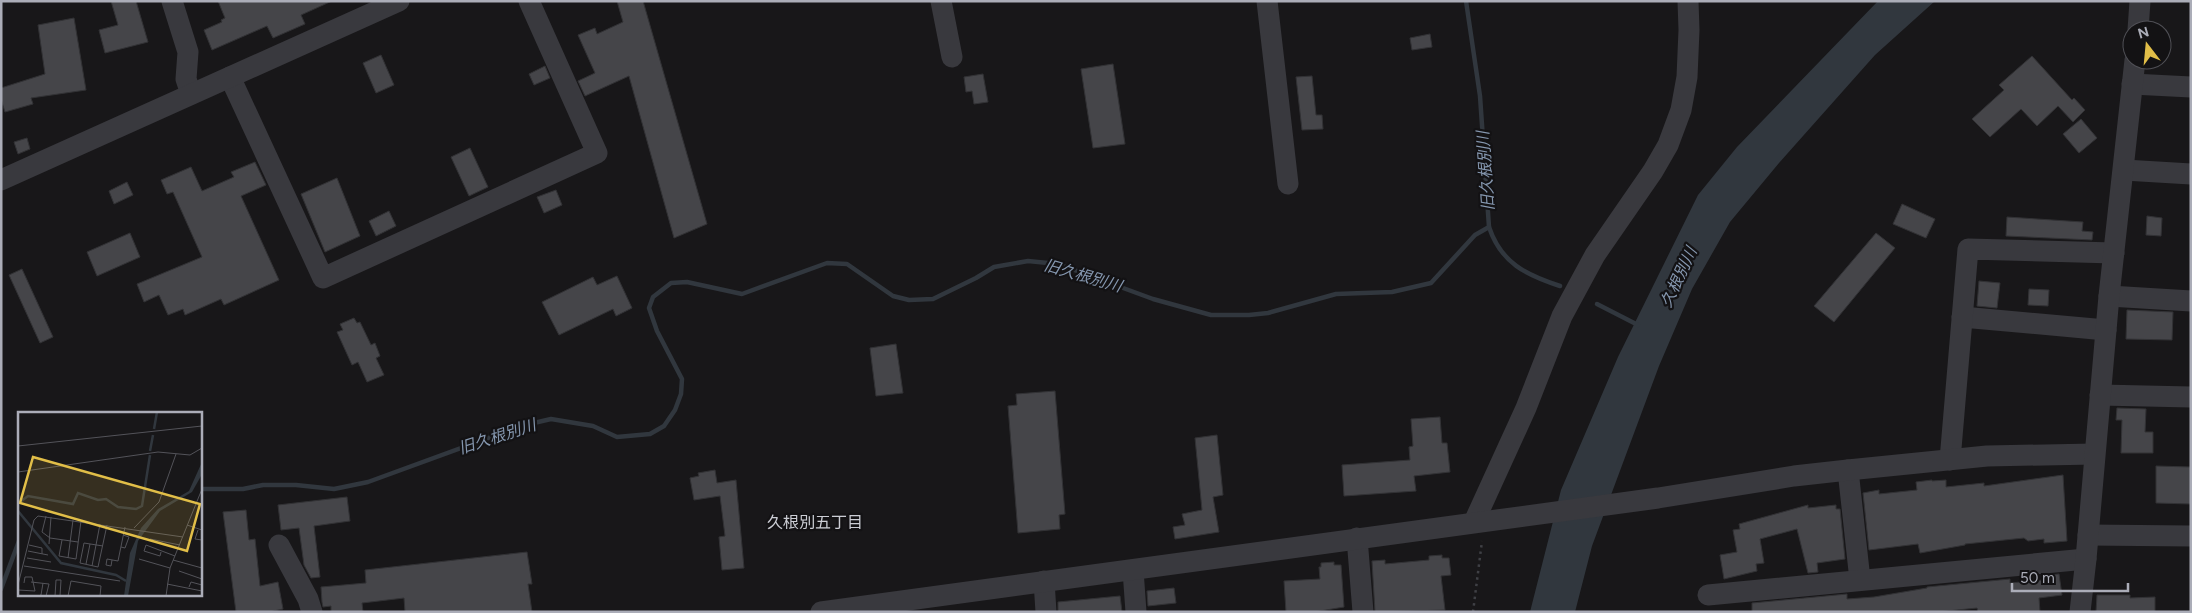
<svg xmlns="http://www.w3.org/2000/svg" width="2192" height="613" viewBox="0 0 2192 613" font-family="Figtree,'Noto Sans JP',sans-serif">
<rect width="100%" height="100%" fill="#181719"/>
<path fill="#31373e" d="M1878 1H1935L1875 55 1779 163 1730 222 1692 289 1659 366 1592 546 1575 612H1530L1561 490 1618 357 1698 195 1737 147Z"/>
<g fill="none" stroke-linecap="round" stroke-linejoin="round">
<g stroke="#31373e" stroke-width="4.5">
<path d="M1489 227C1501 263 1526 275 1560 286"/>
<path d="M1597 304 1638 325"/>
<path d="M200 489H243L263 485H296L334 489 368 482 521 426 551 419 593 426 617 437 650 434 664 426 675 410 681 394 682 379 657 331 649 308 653 297 671 283 687 282 742 294 827 263 847 264 893 296 909 300 933 299 976 278 994 267 1028 261 1058 264 1153 299 1211 315H1249L1268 313 1336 294 1392 292 1431 283 1475 235 1489 227 1480 96 1466 1"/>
<path d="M1 589 19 541"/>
</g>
</g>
<g fill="#454549" stroke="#323235">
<path d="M111 1H136L148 42 105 53 99 30 118 25Z"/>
<path d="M218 1H332L301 15 305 24 273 38 267 26 212 50 204 30 222 22 221 20 225 18Z"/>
<path d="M617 1H643L707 224 674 238 629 76 585 96 578 81 595 73 578 35 595 28 597 34 623 22Z"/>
<path d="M74 18 86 90 31 98 33 104 5 112 1 99V88L45 74 38 25Z"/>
<path d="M1430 34 1432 47 1412 50 1410 38Z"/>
<path d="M381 55 394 85 376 93 363 63Z"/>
<path d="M2032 56 2072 100 2074 98 2085 110 2073 122 2058 106 2037 126 2021 109 1990 137 1972 119 2004 90 1999 85Z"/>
<path d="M1113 64 1125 144 1093 148 1081 69Z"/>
<path d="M545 66 550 78 534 85 529 74Z"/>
<path d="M983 74 988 102 974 104 972 91 966 92 964 77Z"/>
<path d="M1312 76 1316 115H1322L1323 129 1302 130 1296 77Z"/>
<path d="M2081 119 2097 138 2079 153 2063 134Z"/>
<path d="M27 138 30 149 18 154 14 142Z"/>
<path d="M470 148 488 187 469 196 451 157Z"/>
<path d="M255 162 266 185 241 196 279 280 224 305 221 299 185 315 183 309 168 315 159 295 144 302 137 284 202 257 173 192 167 194 161 180 191 167 202 191 234 177 231 172Z"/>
<path d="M337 178 360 236 325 252 301 194Z"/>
<path d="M127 182 133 195 114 204 109 191Z"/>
<path d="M556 190 562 205 544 213 537 197Z"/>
<path d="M1902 204 1935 219 1926 238 1893 224Z"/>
<path d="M389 211 396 226 376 236 369 221Z"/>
<path d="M2147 216 2162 218 2161 236 2146 235Z"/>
<path d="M2007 217 2083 222 2082 231 2093 232 2092 240 2006 236Z"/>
<path d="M130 233 140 257 97 276 87 252Z"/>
<path d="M1876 233 1895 248 1834 322 1814 306Z"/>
<path d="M22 269 53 337 40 343 9 275Z"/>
<path d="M617 276 632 308 616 316 613 309 559 335 542 302 593 277 597 285Z"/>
<path d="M1979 281 2000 283 1997 308 1977 306Z"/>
<path d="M2029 289 2049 290 2048 306 2028 305Z"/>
<path d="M2127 310 2173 312 2172 340 2126 339Z"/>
<path d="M354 318 357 323 360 322 371 345 375 343 380 356 376 358 384 375 367 382 358 362 352 365 337 332 343 330 340 324Z"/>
<path d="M896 344 903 393 876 396 870 348Z"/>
<path d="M1055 391 1065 514 1059 515 1060 529 1018 533 1008 406 1017 405 1016 394Z"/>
<path d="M2117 408 2146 409 2145 432H2153V453H2121L2122 420H2116Z"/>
<path d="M1440 417 1442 443H1447L1450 472 1414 476 1416 491 1344 496 1342 465 1410 460 1409 447 1413 446 1411 419Z"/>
<path d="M1217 435 1223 495 1213 497 1219 532 1175 539 1173 527 1185 525 1182 514 1202 510 1195 438Z"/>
<path d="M2156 466 2191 467V504L2156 503Z"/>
<path d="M715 470 717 483 736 480 744 568 722 570 719 537 725 536 720 496 694 500 690 478 699 476 698 473Z"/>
<path d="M2063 475 2067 541 2044 543V539L2028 541 2024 538 1965 544V545L1920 553 1918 544 1869 550 1863 493 1879 490V494L1917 490 1916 482 1932 480V481L1946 480V487L1984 483V486Z"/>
<path d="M347 497 350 521 314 526 320 577 311 578 304 565 299 528 281 530 278 505Z"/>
<path d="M1808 505V508L1836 505V509H1840L1845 559 1817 563 1818 572 1808 573 1797 529 1760 539 1764 563 1756 564 1757 571 1724 579 1720 555 1737 552 1733 530 1740 529 1739 524Z"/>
<path d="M246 510 249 540 255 539 260 586 278 582 283 609 269 612H236L223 512Z"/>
<path d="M527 552 532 584H528L532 612H405L404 598 362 603 363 612H331V606L323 607 322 602 321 587 366 583 365 570Z"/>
<path d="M1442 555V558H1449L1451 575 1441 576 1445 610 1375 612 1372 561 1385 560V564L1429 560V556Z"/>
<path d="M1334 562V565H1341L1344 607 1314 612H1286L1284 581 1320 579 1319 567H1321V563Z"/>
<path d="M2059 574 2062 595 2039 598 2040 612H1978L1977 608 1937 612H1752V603L1847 594V599L1874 597 1927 588V587L2010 579V583L2043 580 2042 576Z"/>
<path d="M1174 588 1176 603 1148 606 1147 591Z"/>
<path d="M2097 595H2130V598L2155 597V612H2096Z"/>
<path d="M1120 596 1122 612H1058V602Z"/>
</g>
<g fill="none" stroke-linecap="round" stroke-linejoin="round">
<path stroke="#3f4045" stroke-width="2.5" stroke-dasharray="2.5 4" stroke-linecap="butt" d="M1473 612 1482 541"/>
<g stroke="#39393e" stroke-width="21">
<path d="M172 1 188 52 186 79 191 94"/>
<path d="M941 1 952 57"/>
<path d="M1267 1 1288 184"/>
<path d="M2138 30 2140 1"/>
<path d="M230 77 323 278 597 153 529 1"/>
<path d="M2132 84 2191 87"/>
<path d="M2124 170 2191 174"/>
<path d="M1 180 399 1"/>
<path d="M2109 296 2191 301"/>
<path d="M1962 317 2106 330"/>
<path d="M2100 395 2191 397"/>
<path d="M1950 460 1968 249 2114 253"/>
<path d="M1848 470 1860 580"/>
<path d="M1474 522 1526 408 1562 316 1595 255 1653 171 1668 145 1681 110 1687 77 1689 30 1688 1"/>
<path d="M2088 535 2191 536"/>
<path d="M1357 538 1363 612"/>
<path d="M279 545 308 599 312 612"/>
<path d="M1133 570 1136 612"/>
<path d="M1044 581 1046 612"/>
<path d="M1708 595 2086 559"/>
<path d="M821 612 1658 498 1794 476 1848 470 1987 456 2094 454"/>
<path d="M2080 612 2086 559 2109 296 2135 60"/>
</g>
</g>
<g text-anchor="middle" stroke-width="4.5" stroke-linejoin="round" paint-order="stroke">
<g font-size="16" font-style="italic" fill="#8597af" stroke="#131214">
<text transform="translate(1485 171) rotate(-94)" y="6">旧久根別川</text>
<text transform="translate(1083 275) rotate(16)" y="6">旧久根別川</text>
<text transform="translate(1678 277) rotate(-65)" y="6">久根別川</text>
<text transform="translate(497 436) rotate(-18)" y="6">旧久根別川</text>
</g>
<g font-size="16" fill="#cbcdd4" stroke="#131214">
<text x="815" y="528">久根別五丁目</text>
</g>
</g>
<g transform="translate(18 412)">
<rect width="184" height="184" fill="#181719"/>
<path d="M184 50 183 64 174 80 142 99 120 129 110 184H106L112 141 123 116 140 97 171 79Z" fill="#31373e"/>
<path fill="none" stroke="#31373e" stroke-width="2.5" d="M136 17 139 0M132 39 135 23M2 90 10 84 55 92 60 81 80 88 88 87 100 95 118 97 124 94 132 43M0 99 43 151 98 163 108 169"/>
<path fill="none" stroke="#535359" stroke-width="1" d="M0 34 184 14M0 60 140 40 172 43 184 36M28 104 24 120 32 126M169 113 184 118M116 116 141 90 158 42M180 118 177 127 184 128M32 126 60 130M132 127 162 133M44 128 41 144 58 147 63 109M31 132 33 105M11 133 24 136V142M85 134 66 131 62 151 80 155 89 113M103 135 107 136 111 125 105 123M10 139 30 143M143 140 142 144 126 139 128 133 157 144M9 146 33 150M50 146 55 108M121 147 152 156M94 148 93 154 88 153 89 147 100 149 107 115M155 148 184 156M68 152 72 132M6 154 102 169M74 154 82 112M161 159 184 167M38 168H43L42 184M13 170 31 172 28 184M149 172 184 179M0 173 16 108 20 104 165 125M171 175 173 170 184 173M0 178 17 179 14 165H7L6 171M20 184 23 183 25 171M37 184 38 168M50 184 53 169 83 174 82 184M148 184 152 156 184 77"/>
<path fill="#e1be48" fill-opacity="0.15" stroke="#e1be48" stroke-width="2.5" d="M15 45 182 92 169 139 2 91Z"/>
<rect width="184" height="184" fill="none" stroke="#abadb8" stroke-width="2.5"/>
</g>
<rect width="2192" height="613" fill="none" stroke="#abadb8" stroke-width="5"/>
<g transform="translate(2147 45) rotate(344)"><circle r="24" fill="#131214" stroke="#505056"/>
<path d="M0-4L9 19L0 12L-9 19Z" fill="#e1be48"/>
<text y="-8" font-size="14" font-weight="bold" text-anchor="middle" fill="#abadb8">N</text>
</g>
<path d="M2012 583v8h116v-8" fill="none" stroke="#abadb8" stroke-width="2.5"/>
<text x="2020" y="583" font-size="15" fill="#abadb8" stroke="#131214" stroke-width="4" paint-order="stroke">50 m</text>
</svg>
